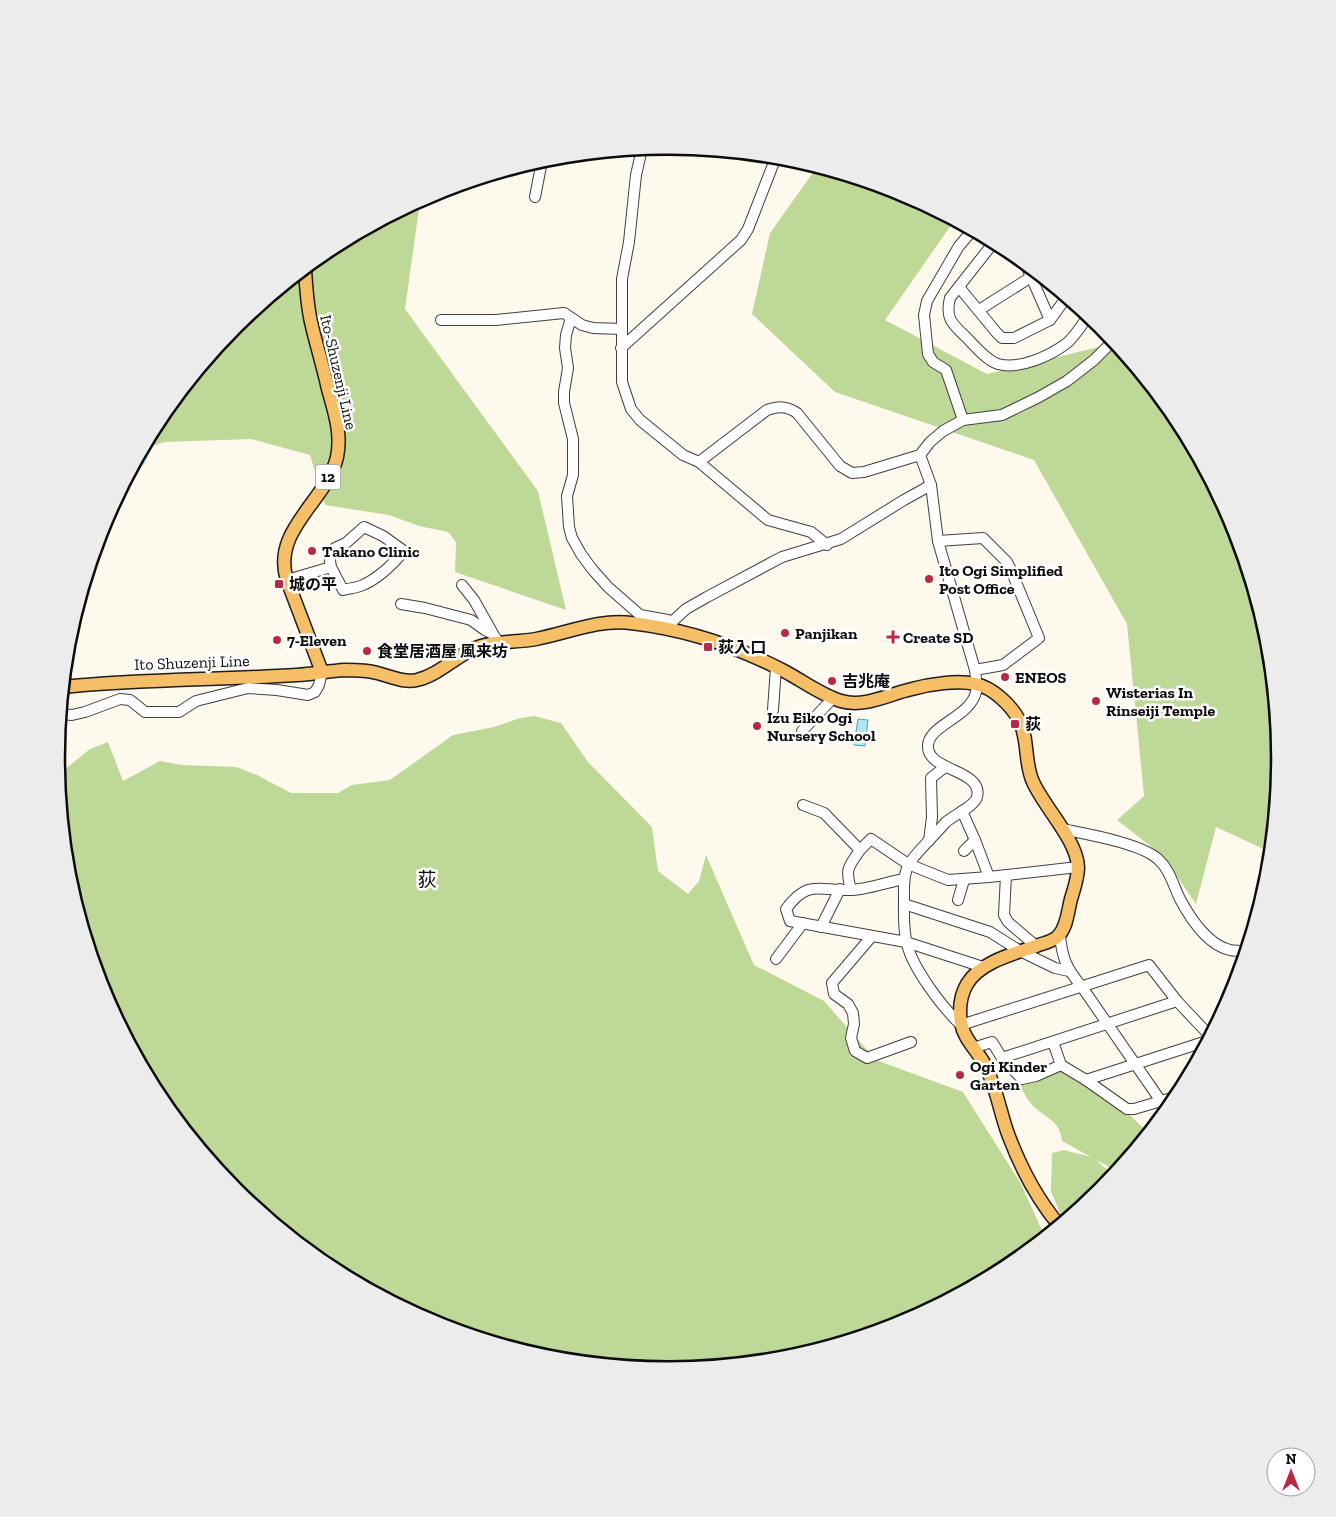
<svg xmlns="http://www.w3.org/2000/svg" width="1336" height="1517" viewBox="0 0 1336 1517" font-family="'Zilla Slab','Noto Sans JP',serif">
<rect width="100%" height="100%" fill="#fff9ed"/>
<g fill="#bed898">
<path d="M817 167 902 193 954 221 885 320 987 374 1115 343 1173 414 1231 528 1234 527 1268 639 1280 758 1270 852 1216 827 1196 904 1163 856 1117 820 1144 796 1127 624 1034 460 835 392 752 314 770 233Z"/>
<path d="M420 201 405 309 538 491 566 610 455 572 456 542 448 532 419 526 389 515 325 505 310 455 251 439 165 442 143 449 160 418 236 326 328 250Z"/>
<path d="M534 716 561 723 588 762 652 827 658 871 688 894 699 881 706 855 754 965 824 1001 876 1060 963 1092 1021 1184 1045 1237 1008 1267 902 1324 787 1359 668 1370 548 1358 434 1324 328 1267 235 1191 159 1098 103 992 68 878 58 775 90 749 108 742 123 781 160 761 182 765 236 767 257 775 291 793H338L352 785 390 780 453 735 494 727 520 718Z"/>
<path d="M1057 1069 1064 1071 1121 1108 1132 1117 1148 1133 1117 1171 1096 1160 1113 1175 1100 1191 1088 1201H1076C1073 1213 1074 1215 1062 1217L1051 1192 1052 1153 1064 1150 1091 1157 1062 1141C1060 1120 1045 1118 1032 1105 1027 1099 1023 1091 1019 1084Z"/>
</g>
<path fill="#b3e5f4" stroke="#3ca5c9" d="M858 719 868 720 865 746 854 745Z"/>
<g fill="none" stroke-linecap="round" stroke-linejoin="round">
<path stroke="#b3e5f4" stroke-width="12" d="M136 462 140 460 148 441"/>
<g stroke="#404040" stroke-width="12">
<g id="minor">
<path d="M642 149 636 175 629 242 622 279V382L631 409 640 420 683 455 699 462 767 410C779 406 787 406 797 413L840 466 852 473 864 472 920 455 930 442 943 431 963 420 1002 415 1039 397 1067 381 1094 360 1113 341"/>
<path d="M535 197 542 161"/>
<path d="M994 242 950 298C945 318 952 324 966 337 975 346 986 360 998 364 1019 370 1050 356 1067 343 1075 336 1082 325 1088 316"/>
<path d="M1026 265 1050 320"/>
<path d="M959 287 996 332 1002 338H1014L1050 320 1066 298"/>
<path d="M979 310 1031 277"/>
<path d="M571 318 566 335 565 348 568 368 564 392V403L573 439V475L567 496 569 527 572 538 581 554 592 569 608 587 640 615 668 620 671 629"/>
<path d="M441 320H496L564 313 582 325 593 328 622 329"/>
<path d="M621 348 741 240 748 229 776 157"/>
<path d="M963 420 946 370 933 362 928 354 924 315 927 301 959 246 972 231"/>
<path d="M920 455 931 485 938 541 975 670C976 677 977 685 976 692 970 718 927 725 928 747 928 771 984 770 977 797 975 806 952 816 945 823 937 833 912 856 908 866 903 876 904 888 904 899 904 914 903 930 907 944 913 969 943 1008 961 1025L1149 965 1177 1001 1002 1058 992 1042 973 1048"/>
<path d="M699 462 768 520 811 532 827 545"/>
<path d="M938 541 983 538 1007 562 1011 570 1039 638 1003 665 975 670"/>
<path d="M287 580 331 567 329 554 335 548 346 543 364 527 383 536 404 551C393 564 379 578 363 585 357 588 350 588 343 590L331 567"/>
<path d="M462 585 474 600 492 632"/>
<path d="M401 604 425 608 471 620 485 630 493 634 499 643"/>
<path d="M671 629 673 621 686 609 707 597 782 557 841 539 904 500 931 485"/>
<path d="M773 710 776 667"/>
<path d="M61 714 72 715 85 712 120 699 130 700 145 712H179L196 701 248 688 277 690 308 695 315 692 319 685 322 672"/>
<path d="M802 731 833 698"/>
<path d="M803 805 824 813 860 850 871 839 908 864 948 880 989 877"/>
<path d="M962 811 975 840 989 877 1078 867"/>
<path d="M1062 829C1086 834 1140 843 1158 859 1170 870 1173 885 1180 899 1190 918 1208 945 1230 950 1235 951 1241 951 1246 951"/>
<path d="M929 841 932 817 931 778 945 767"/>
<path d="M964 851 975 840"/>
<path d="M1006 875 1004 915 1008 922 1036 946"/>
<path d="M904 879C887 882 866 890 849 890 819 891 808 879 786 909L790 921 906 942 983 967"/>
<path d="M851 890C845 868 848 868 860 850"/>
<path d="M958 900 964 880"/>
<path d="M904 904 990 932 1020 951 1055 968 1069 971"/>
<path d="M821 927 840 889"/>
<path d="M1060 935C1062 959 1067 969 1082 987L1167 1110"/>
<path d="M872 936 832 983 834 994 848 1004 853 1013 854 1024 851 1038 855 1051 867 1058 911 1042"/>
<path d="M776 959 803 923"/>
<path d="M1177 1001 1210 1036"/>
<path d="M1053 1042 1061 1065 1086 1080 1207 1041"/>
<path d="M1002 1058 1022 1079 1036 1076 1061 1065"/>
<path d="M1086 1080 1127 1109H1134L1178 1096"/>
</g>
</g>
<g stroke="#1e1e1e" stroke-width="15">
<g id="major">
<path d="M305 269C306 287 307 304 311 322 316 344 323 366 328 389 334 411 342 433 337 457 327 501 271 530 287 580L322 672"/>
<path d="M63 687C141 679 219 680 297 675 313 674 329 671 345 670 356 670 367 670 377 673 390 676 403 683 417 680 438 675 454 658 473 649 493 640 515 643 536 639 568 633 598 619 631 623 684 629 736 646 784 671 803 681 821 695 841 701 865 708 889 694 912 689 930 684 957 680 976 684 993 688 1011 705 1019 720 1029 739 1024 763 1033 782 1044 807 1077 840 1078 867 1078 878 1074 889 1071 899 1068 910 1067 928 1058 936 1053 942 1043 943 1036 946 1013 954 980 962 967 984 960 996 959 1010 961 1023 964 1040 978 1051 985 1065 996 1086 1000 1112 1008 1134 1020 1166 1037 1199 1059 1225"/>
</g>
</g>
<use href="#minor" stroke="#fff" stroke-width="10"/>
<use href="#major" stroke="#f5be67" stroke-width="12"/>
</g>
<g fill="#b92944" stroke="#fff" stroke-width="2">
<circle cx="312" cy="551" r="5"/>
<circle cx="929" cy="579" r="5"/>
<rect x="274" y="579" width="10" height="10" rx="2.5"/>
<circle cx="785" cy="633" r="5"/>
<path d="M890.5 629.5h5v5h5v5h-5v5h-5v-5h-5v-5h5z"/>
<circle cx="277" cy="640" r="5"/>
<rect x="703" y="642" width="10" height="10" rx="2.5"/>
<circle cx="367" cy="651" r="5"/>
<circle cx="1005" cy="677" r="5"/>
<circle cx="832" cy="681" r="5"/>
<circle cx="1096" cy="701" r="5"/>
<rect x="1010" y="719" width="10" height="10" rx="2.5"/>
<circle cx="757" cy="726" r="5"/>
<circle cx="960" cy="1075" r="5"/>
</g>
<g text-anchor="middle" stroke-width="5" stroke-linejoin="round" paint-order="stroke">
<rect fill="#fff" stroke="#565656" stroke-width="1" x="315.5" y="464.5" width="25" height="25" rx="4"/>
<g font-size="15" font-weight="bold" fill="#0d0d0d">
<text x="328" y="482">12</text>
</g>
<g font-size="16" fill="#0d0d0d" stroke="#fff">
<text transform="translate(339 372) rotate(77)" y="6">Ito-Shuzenji Line</text>
<text transform="translate(192 662) rotate(-2)" y="6">Ito Shuzenji Line</text>
</g>
<g font-size="16" font-weight="bold" fill="#0d0d0d" stroke="#fff" text-anchor="start">
<text x="322" y="557">Takano Clinic</text>
<text x="939" y="576">Ito Ogi Simplified<tspan x="939" dy="18">Post Office</tspan></text>
<text x="289" y="590">城の平</text>
<text x="795" y="639">Panjikan</text>
<text x="903" y="643">Create SD</text>
<text x="287" y="646">7-Eleven</text>
<text x="718" y="653">荻入口</text>
<text x="377" y="657">食堂居酒屋 風来坊</text>
<text x="1015" y="683">ENEOS</text>
<text x="842" y="687">吉兆庵</text>
<text x="1106" y="698">Wisterias In<tspan x="1106" dy="18">Rinseiji Temple</tspan></text>
<text x="767" y="723">Izu Eiko Ogi<tspan x="767" dy="18">Nursery School</tspan></text>
<text x="1025" y="730">荻</text>
<text x="970" y="1072">Ogi Kinder<tspan x="970" dy="18">Garten</tspan></text>
</g>
<g font-size="19" fill="#0d0d0d" stroke="#fff">
<text x="427" y="886">荻</text>
</g>
</g>
<path d="M0 0H1336V1517H0ZM65 758a603 603 0 1 1 1206 0a603 603 0 1 1-1206 0Z" fill="#ececec" fill-rule="evenodd"/>
<path fill="none" stroke="#0d0d0d" stroke-width="2.5" d="M65 758a603 603 0 1 1 1206 0a603 603 0 1 1-1206 0Z"/>
<g transform="translate(1291 1472)"><circle r="24" fill="#ffffff" stroke="#9e9e9e"/>
<path d="M0-4L9 19L0 12L-9 19Z" fill="#b92944"/>
<text y="-8" font-size="14" font-weight="bold" text-anchor="middle" fill="#0d0d0d">N</text>
</g>
</svg>
